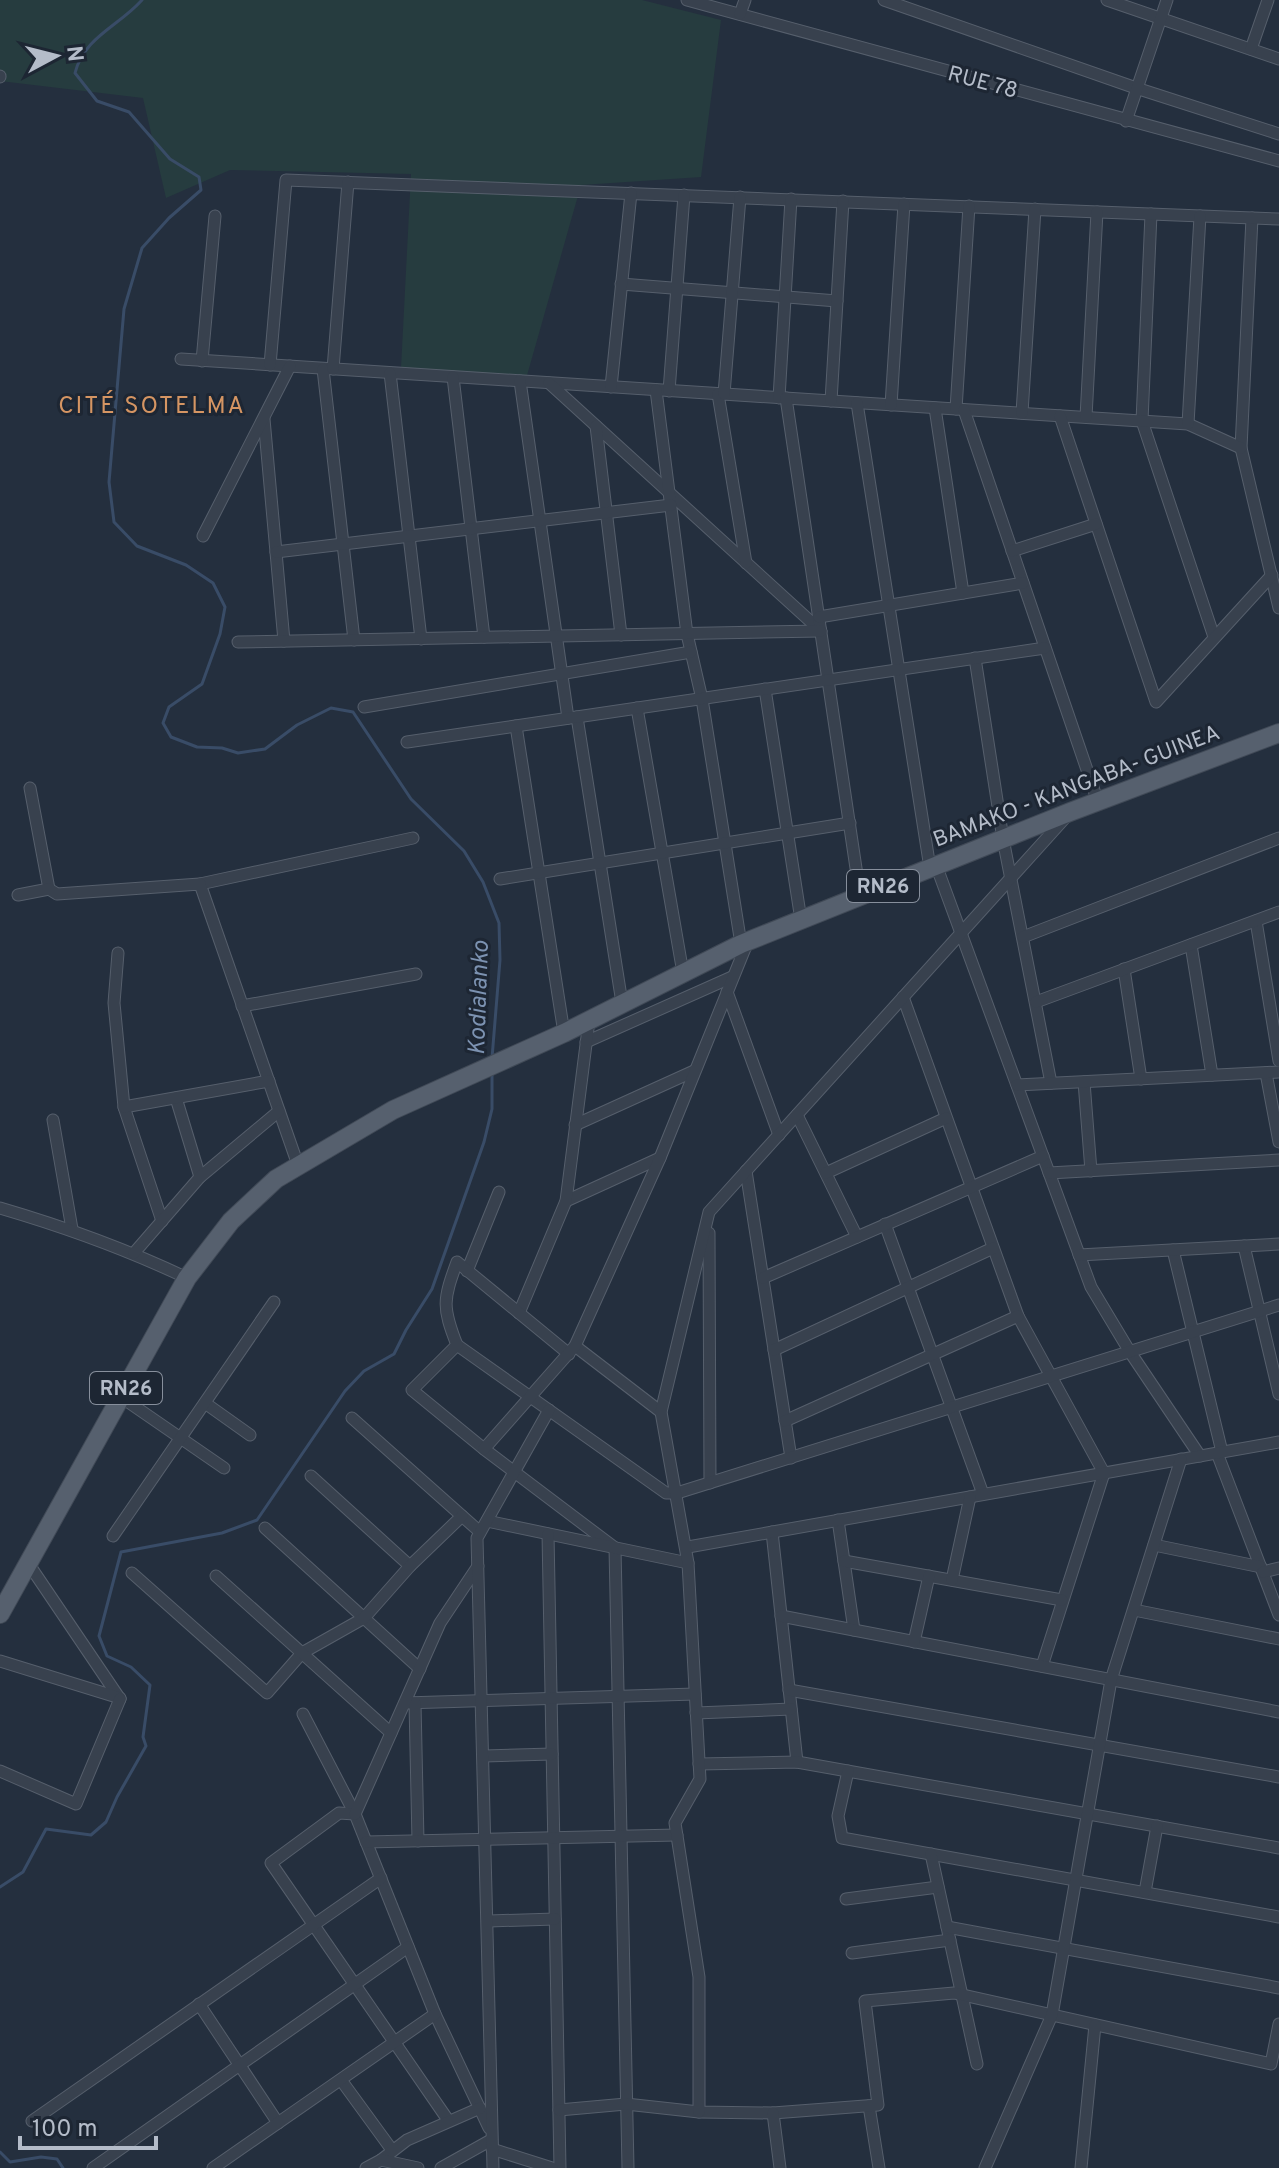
<svg xmlns="http://www.w3.org/2000/svg" width="1279" height="2168" viewBox="0 0 1279 2168" font-family="Overpass,sans-serif">
<rect width="100%" height="100%" fill="#242f3e"/>
<path fill="#263c3f" d="M0 0H642L721 20 701 177 581 185 526 379 401 368 411 174 230 170 166 198 143 98 0 81Z"/>
<g fill="none" stroke-linecap="round" stroke-linejoin="round">
<g stroke="#394c67" stroke-width="3">
<path d="M142 0C119 26 84 37 75 73L97 101 129 112 170 159 199 177 201 190 169 218 142 248 124 309 109 482 114 522 137 546 186 565 213 583 225 607 220 634 202 684 169 707 163 723 171 737 197 747 222 748 238 753 265 749 297 725 331 708 353 712 411 799 464 851 483 882 499 923 500 960 492 1058"/>
<path d="M0 1887 23 1872 46 1829 91 1835 106 1822 117 1797 146 1746 143 1737 150 1685 131 1667 107 1656 99 1636 121 1552 222 1533 257 1520 345 1391 364 1371 394 1354 406 1330 432 1289 484 1142 492 1109V1074"/>
<path d="M0 2152 10 2162 41 2157 57 2159 63 2168"/>
</g>
<g stroke="#565f6c" stroke-width="13">
<g id="minor">
<path d="M687 0 1279 161"/>
<path d="M884 0 1136 88 1279 134"/>
<path d="M1107 0 1279 59"/>
<path d="M740 14 745 0"/>
<path d="M1251 49 1268 0"/>
<path d="M0 76V77"/>
<path d="M1126 121 1167 0"/>
<path d="M1151 214 1142 421 1214 637"/>
<path d="M1252 218 1241 448 1279 608"/>
<path d="M621 284 837 301"/>
<path d="M181 359 1188 424 1241 448"/>
<path d="M202 361 215 216"/>
<path d="M270 365 286 180 1279 219"/>
<path d="M323 369 354 640"/>
<path d="M333 369 348 182"/>
<path d="M390 373 421 639"/>
<path d="M453 377 484 637"/>
<path d="M520 381 568 718"/>
<path d="M549 383 821 631"/>
<path d="M611 387 631 193"/>
<path d="M656 390 687 634 702 699 741 944"/>
<path d="M669 391 684 195"/>
<path d="M718 394 746 563"/>
<path d="M724 394 740 197"/>
<path d="M779 398 791 199"/>
<path d="M786 398 860 895"/>
<path d="M831 401 843 201"/>
<path d="M857 403 930 868"/>
<path d="M891 405 904 204"/>
<path d="M935 408 963 593"/>
<path d="M956 409 969 206"/>
<path d="M964 410 1098 802"/>
<path d="M1022 413 1035 209"/>
<path d="M1060 416 1156 702 1272 575"/>
<path d="M1086 417 1097 212"/>
<path d="M264 419 284 641"/>
<path d="M1188 424 1200 216"/>
<path d="M596 426 621 635"/>
<path d="M203 536 290 366"/>
<path d="M1012 551 1096 524"/>
<path d="M276 552 671 505"/>
<path d="M819 617 1023 583"/>
<path d="M238 642 821 631"/>
<path d="M975 658 1003 839 1051 1083"/>
<path d="M765 689 801 920"/>
<path d="M364 707 691 652"/>
<path d="M637 708 683 973"/>
<path d="M577 717 622 1003"/>
<path d="M516 726 564 1033"/>
<path d="M407 742 1045 648"/>
<path d="M30 788 49 889"/>
<path d="M936 865 1091 1287 1130 1352 1200 1456"/>
<path d="M500 879 850 823"/>
<path d="M200 884 413 838"/>
<path d="M18 895 49 889 57 894 200 884 298 1165"/>
<path d="M1256 921 1279 1061"/>
<path d="M1023 937 1279 838"/>
<path d="M1191 945 1212 1075"/>
<path d="M118 953 114 1003 124 1107 162 1221"/>
<path d="M1124 969 1141 1079"/>
<path d="M727 992 779 1135"/>
<path d="M903 997 1018 1316 1104 1473 1042 1666"/>
<path d="M1036 1002 1279 912"/>
<path d="M242 1006 416 974"/>
<path d="M586 1042 732 977"/>
<path d="M1266 1073 1279 1142"/>
<path d="M1084 1082 1091 1171"/>
<path d="M1017 1085 1279 1072"/>
<path d="M176 1098 200 1177"/>
<path d="M124 1107 269 1081"/>
<path d="M797 1115 857 1237"/>
<path d="M53 1120 72 1229"/>
<path d="M575 1125 694 1071"/>
<path d="M746 1171 791 1458"/>
<path d="M826 1173 946 1118"/>
<path d="M1049 1173 1279 1160"/>
<path d="M566 1201 660 1158"/>
<path d="M0 1208C65 1227 126 1249 187 1278"/>
<path d="M885 1224 983 1494"/>
<path d="M709 1233 710 1483"/>
<path d="M1244 1246 1279 1394"/>
<path d="M1173 1250 1222 1452"/>
<path d="M134 1253 200 1177 279 1111"/>
<path d="M1079 1255 1279 1244"/>
<path d="M467 1271 499 1192"/>
<path d="M763 1278 1043 1156"/>
<path d="M519 1313 566 1201 589 1021"/>
<path d="M457 1345 666 1493H677L1279 1305"/>
<path d="M575 1346 661 1412"/>
<path d="M774 1350 993 1248"/>
<path d="M569 1354 457 1262C443 1300 442 1307 457 1345L412 1390 484 1449 615 1548 628 2168"/>
<path d="M121 1397 224 1468"/>
<path d="M205 1403 250 1435"/>
<path d="M352 1418 480 1532"/>
<path d="M785 1421 1018 1316"/>
<path d="M484 1449 575 1346 660 1158 748 941"/>
<path d="M1217 1453 1279 1615"/>
<path d="M311 1476 410 1566"/>
<path d="M838 1520 854 1630"/>
<path d="M487 1521 688 1563"/>
<path d="M265 1528 420 1669"/>
<path d="M772 1532 797 1762"/>
<path d="M548 1534 560 2168"/>
<path d="M113 1536 274 1302"/>
<path d="M1154 1545 1261 1567"/>
<path d="M688 1547 1279 1442"/>
<path d="M844 1561 1062 1600"/>
<path d="M28 1563 120 1699"/>
<path d="M1263 1572 1279 1568"/>
<path d="M132 1573 267 1693 302 1653 364 1618 410 1566 462 1516"/>
<path d="M216 1576 391 1733"/>
<path d="M952 1580 970 1497"/>
<path d="M1134 1610 1279 1639"/>
<path d="M781 1616 1279 1712"/>
<path d="M914 1642 929 1576"/>
<path d="M0 1661 120 1698"/>
<path d="M789 1690 1279 1777"/>
<path d="M405 1703 695 1694"/>
<path d="M415 1703 418 1841"/>
<path d="M696 1713 791 1709"/>
<path d="M303 1714 355 1814 435 2014 489 2128"/>
<path d="M484 1756 552 1754"/>
<path d="M699 1764 797 1762 1279 1848"/>
<path d="M0 1771 76 1804 120 1699"/>
<path d="M848 1771 838 1816 842 1838 1279 1917"/>
<path d="M355 1814 339 1813 271 1863 448 2120"/>
<path d="M355 1814 440 1623 478 1566"/>
<path d="M366 1842 677 1835"/>
<path d="M931 1854 977 2064"/>
<path d="M1145 1892 1157 1826"/>
<path d="M846 1899 938 1887"/>
<path d="M489 1921 555 1919"/>
<path d="M947 1927 1279 1988"/>
<path d="M852 1953 950 1940"/>
<path d="M199 2004 278 2123"/>
<path d="M341 2080 392 2150"/>
<path d="M869 2106 879 2168"/>
<path d="M559 2110 626 2104 699 2112 773 2113 878 2105 865 2001 954 1993 1271 2064 1279 2024"/>
<path d="M699 2112V1977L675 1823 700 1779 688 1563 661 1412 709 1212 1065 818"/>
<path d="M773 2113 780 2168"/>
<path d="M32 2121 381 1878"/>
<path d="M492 2149 552 2168"/>
<path d="M381 2160 407 2140 480 2108"/>
<path d="M93 2168 408 1947"/>
<path d="M213 2168 435 2014"/>
<path d="M366 2168 381 2160 418 2168"/>
<path d="M441 2168 491 2140"/>
<path d="M493 2168 477 1538 549 1410"/>
<path d="M985 2168 1052 2015 1111 1680 1181 1459"/>
<path d="M1081 2168 1095 2025"/>
</g>
</g>
<g stroke="#414a57" stroke-width="20">
<path id="primary" d="M0 1614 187 1278 231 1221 276 1179 393 1110 564 1033 741 944 1070 812 1279 733"/>
</g>
<use href="#minor" stroke="#38414e" stroke-width="11"/>
<use href="#primary" stroke="#56606e" stroke-width="18"/>
</g>
<g text-anchor="middle" stroke-width="6" stroke-linejoin="round" paint-order="stroke">
<g fill="#1d2633" stroke="#878f9c" stroke-width="2">
<rect x="847" y="870" width="72" height="32" rx="6"/>
<rect x="90" y="1372" width="72" height="32" rx="6"/>
</g>
<g font-size="20" font-weight="bold" fill="#b4bcc9">
<text x="883" y="893">RN26</text>
<text x="126" y="1395">RN26</text>
</g>
<g font-size="22" fill="#b4bcc9" stroke="#1d2633">
<text transform="translate(983 81) rotate(15)" y="8">RUE 78</text>
<text transform="translate(1076 785) rotate(-21)" y="8">BAMAKO - KANGABA- GUINEA</text>
</g>
<g font-size="24" letter-spacing="2" fill="#d59563" stroke="#1d2633">
<text x="152" y="413">CITÉ SOTELMA</text>
</g>
<g font-size="24" font-style="italic" fill="#7c92b1" stroke="#1d2633">
<text transform="translate(478 998) rotate(-88)" y="8">Kodialanko</text>
</g>
</g>
<g transform="translate(56 56) rotate(83)" stroke="#1d2633" stroke-width="6" paint-order="stroke">
<path d="M0-6L14 30L0 20L-14 30Z" fill="#b4bcc9"/>
<text y="-12" font-size="22" font-weight="bold" text-anchor="middle" fill="#b4bcc9">N</text>
</g>
<path d="M20 2136v12h136v-12" fill="none" stroke="#b4bcc9" stroke-width="4"/>
<text x="32" y="2136" font-size="24" fill="#b4bcc9" stroke="#1d2633" stroke-width="6" paint-order="stroke">100 m</text>
</svg>
